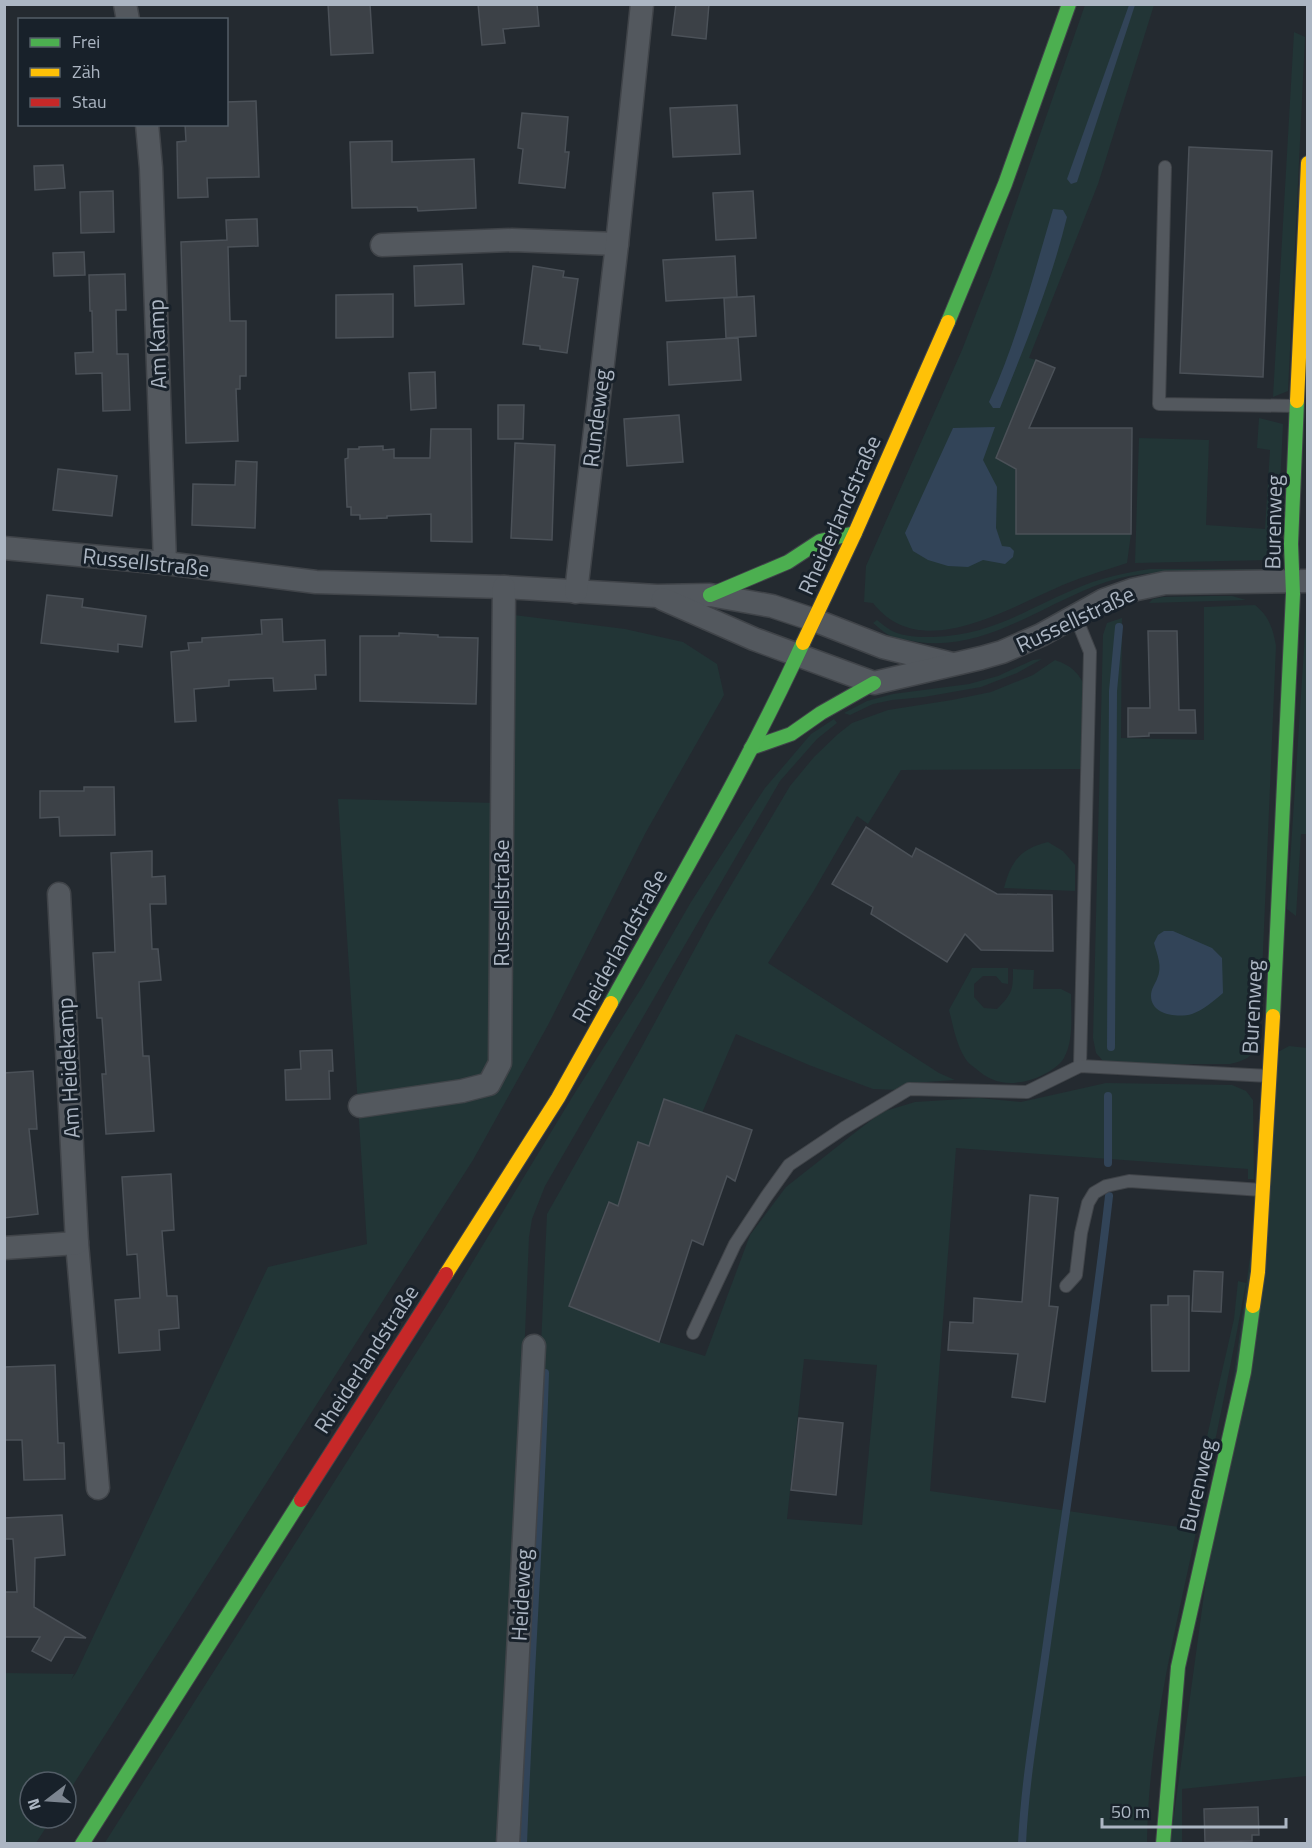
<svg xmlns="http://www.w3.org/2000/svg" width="1312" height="1848" viewBox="0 0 1312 1848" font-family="'Titillium Web',sans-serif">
<rect width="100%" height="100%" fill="#242a30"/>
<g fill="#223536" fill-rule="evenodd">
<path d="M1085 5H1154L1098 184 1029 358 1036 360 996 458 1015 469 1016 534H1131L1127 563C1103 571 1077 578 1054 589 1001 612 919 662 873 603L864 602 866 566 962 350 991 275Z"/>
<path d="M1294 32 1305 37 1288 391 1273 397Z"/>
<path d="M1259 418 1283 424 1277 549 1269 560 1135 563 1139 438 1209 440 1206 525 1265 529 1270 450 1257 448Z"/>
<path d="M1150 569H1261L1252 573C1209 573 1163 568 1120 578 1052 595 993 652 918 642 908 640 896 639 887 634 882 631 877 626 873 623L877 620C882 624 887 628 892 631 905 637 919 637 933 637 991 635 1023 611 1075 589 1099 578 1124 573 1150 569Z"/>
<path d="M1210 596H1232L1246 600 1149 603 1153 599 1163 597Z"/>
<path d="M1307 603V834H1301L1296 916 1287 909Z"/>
<path d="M1255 605C1269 616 1273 629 1276 646L1259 1045C1252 1057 1244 1061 1230 1064H1117L1104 1062 1096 1053 1093 1038 1103 635 1107 623 1122 618 1121 738 1204 740V607Z"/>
<path d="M499 613 625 629 683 642 717 664 724 695 646 832 548 1025 473 1160 66 1796V1782H30V1818H52L36 1843 5 1844V1673L74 1674 71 1680 76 1673 268 1267 367 1244 338 799 497 803Z"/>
<path d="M1042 659 1017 673 981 687 924 697 892 700 873 704 850 715 844 713 867 701 893 694 969 684 998 676 1033 660Z"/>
<path d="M1055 660C1072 666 1078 672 1086 688L1082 769 901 770 868 824 857 816 813 892 768 963 939 1073 955 1080 913 1083 898 1090 873 1089 809 1065 736 1034 702 1113 649 1146 638 1142 618 1206 608 1202 569 1306 659 1342 705 1356 750 1235 786 1187 857 1131 882 1112 915 1102 979 1098 1021 1102 1106 1083 1232 1085 1246 1091 1253 1100 1254 1179H1248V1169L956 1148 930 1491 1186 1528 1234 1319 1238 1281 1246 1283C1229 1377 1209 1471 1189 1565 1169 1657 1148 1749 1147 1843L514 1844 534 1499 547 1214 640 1050 711 919 790 786 814 757 838 734 852 723 888 710 952 700 991 692 1033 675ZM804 1359 877 1365 862 1525 787 1519Z"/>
<path d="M834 719 837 723 817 739 780 781 545 1186 532 1219 529 1237 504 1843 104 1844 446 1306 571 1099 642 987 691 902 744 820 765 788 811 734Z"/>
<path d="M1048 842 1063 851 1075 865V891L1004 888C1011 861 1020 849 1048 842Z"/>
<path d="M972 968H1008V984L1002 983 996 976H983L974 984V997L984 1008 997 1009C1013 993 1013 990 1013 969L1034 970 1033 989H1061L1071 994C1071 1014 1074 1040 1064 1058 1058 1068 1041 1077 1030 1080 1007 1086 992 1083 975 1068 971 1065 967 1062 965 1058 956 1044 953 1025 949 1010Z"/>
<path d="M1289 1046 1307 1048V1776L1182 1789V1843L1170 1844 1278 1052Z"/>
</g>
<g fill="#324458">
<path d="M1129 5H1135L1077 182 1071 184 1067 179Z"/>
<path d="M1053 209 1063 210 1067 217C1051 283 1025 345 1000 408H993L989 402C1017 341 1034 273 1053 209Z"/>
<path d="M995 427 983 460 997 487 996 528 1002 546 1010 547 1014 551 1013 557 1005 564 983 560 968 567 948 566 928 560 913 551 905 533 953 428Z"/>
<path d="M1164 931H1173L1212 948 1222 958 1223 993C1214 1001 1203 1010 1192 1014 1178 1018 1151 1015 1151 996 1151 989 1155 984 1157 979 1163 966 1157 955 1154 943L1158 935Z"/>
</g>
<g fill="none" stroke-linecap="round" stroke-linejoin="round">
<g stroke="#324458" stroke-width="8">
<path d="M1111 1047 1113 691 1119 627"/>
<path d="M1108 1163V1096"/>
<path d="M523 1844C529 1687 540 1530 545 1373"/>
<path d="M1022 1844C1025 1779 1037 1714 1046 1650 1067 1499 1092 1348 1109 1196"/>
</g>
</g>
<g fill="#3c4147" stroke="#4b5158" stroke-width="1.5">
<path d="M328 4H370L373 53 331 55Z"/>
<path d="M478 4H537L539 26 503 29 505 43 482 45Z"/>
<path d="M676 4H709L706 39 672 35Z"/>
<path d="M256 101 259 177 207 178 208 197 178 198 177 142 186 141 185 124H226V102Z"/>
<path d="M737 105 740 154 673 157 670 108Z"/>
<path d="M522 113 568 117 565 152H569L565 188 519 183 523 149 518 148Z"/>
<path d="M392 141V162L474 159 476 208 418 211 417 207 352 208 350 142Z"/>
<path d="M1189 147 1272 151 1263 377 1180 373Z"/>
<path d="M63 165 65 188 35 190 34 166Z"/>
<path d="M113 191 114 232 81 233 80 192Z"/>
<path d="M753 191 756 238 716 240 713 193Z"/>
<path d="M257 219 258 246 228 247 230 321H246V376H240V389H236L238 441 186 443 181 242 227 240 226 220Z"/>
<path d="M84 252 85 275 54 276 53 253Z"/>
<path d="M735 256 737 297 666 301 663 260Z"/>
<path d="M462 264 464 304 415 306 414 266Z"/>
<path d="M533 266 564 271 563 277 578 279 567 353 540 349V346L523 344Z"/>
<path d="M125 274 126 310H116L117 354H128L130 410 103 411 102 373 76 374 75 353 93 352 92 311H90L89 275Z"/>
<path d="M393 294V337L336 338V295Z"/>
<path d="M754 296 756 336 726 338 724 298Z"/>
<path d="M738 338 741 380 669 385 667 342Z"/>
<path d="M1036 360 1055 368 1029 428H1132L1131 534H1016V469L996 458Z"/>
<path d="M435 372 436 408 411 410 409 373Z"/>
<path d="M498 405H524L523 439H498Z"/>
<path d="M679 415 683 462 627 466 624 419Z"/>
<path d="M431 429H471L472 542 431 541V514L387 516V518L360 519V515H351V507H347L345 459 348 458V449H359V447L383 446V450L394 449V458H430Z"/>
<path d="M515 443 555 445 552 540 511 538Z"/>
<path d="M236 461 257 462 255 528 192 525 193 484 235 485Z"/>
<path d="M58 469 117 476 112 516 53 510Z"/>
<path d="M47 595 83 599 82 607 146 616 142 647 118 644V652L41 643Z"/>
<path d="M282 619 283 642 325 640 326 675H315L316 689 274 691 273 678 229 680V686L194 689 196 721 175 722 171 652 189 650 188 643 202 642V638L262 634 261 620Z"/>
<path d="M1148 631H1177L1179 710H1195L1196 733H1149V736L1128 737V708H1150Z"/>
<path d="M399 633 438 635V637L478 638 476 704 360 701V636H399Z"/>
<path d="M84 787H114L115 835 60 836 59 817 40 818V791H84Z"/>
<path d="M866 827 912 857 916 848 997 894 1052 895 1053 951 981 950 965 934 947 962 871 914 873 907 832 884Z"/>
<path d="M152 851V877L165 876 166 904H150L152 949H158L161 980 139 982 143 1056H149L154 1131 106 1134 102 1074H106L102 1018H97L93 953 115 952 111 853Z"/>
<path d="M332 1050 333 1071H329L330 1099 286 1100 285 1070 301 1069 300 1051Z"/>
<path d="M33 1071 37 1129H29L38 1214 4 1218V1073Z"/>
<path d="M664 1099 752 1130 735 1181 727 1176 703 1245 692 1240 659 1342 569 1306 609 1202 618 1206 638 1142 649 1146Z"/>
<path d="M171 1174 174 1230 162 1231 167 1296H177L179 1328 159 1330 160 1350 119 1353 115 1300 140 1298 137 1254 127 1255 122 1177Z"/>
<path d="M1030 1195 1058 1198 1049 1306 1058 1307 1045 1402 1012 1397 1018 1354 948 1350 950 1322 973 1323 974 1298 1022 1302Z"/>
<path d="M1194 1271 1223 1272 1221 1312 1192 1311Z"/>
<path d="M1168 1296H1189V1371H1152L1151 1305H1168Z"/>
<path d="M55 1365 58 1443H64L65 1479 24 1480 22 1440H4V1367Z"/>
<path d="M799 1418 843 1423 836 1495 791 1490Z"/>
<path d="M62 1515 65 1555 35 1558 34 1607 86 1638 65 1637 51 1661 32 1651 40 1637H4V1592H17L13 1539H4V1518Z"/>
<path d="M1258 1807 1259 1835H1252V1841L1205 1842 1204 1809Z"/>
</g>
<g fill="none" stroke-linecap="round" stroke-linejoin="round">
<g stroke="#404449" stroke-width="14">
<g id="lane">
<path d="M1165 167 1159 404 1297 406"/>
<path d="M1075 615 1090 652 1080 1066"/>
<path d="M1066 1286 1076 1275 1081 1233 1088 1203 1094 1193 1106 1186 1129 1181 1262 1190"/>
<path d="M693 1333 735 1244 766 1197 789 1165 844 1128 909 1089 1027 1092 1080 1066 1269 1076"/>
</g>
</g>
<g stroke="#404449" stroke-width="25">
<g id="street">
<path d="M125 4 128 20"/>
<path d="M147 124 151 168 165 563"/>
<path d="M382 245 512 240 617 244"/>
<path d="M4 548 165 563 316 582 504 587 657 596 710 595 772 606 814 620 883 647 952 664"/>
<path d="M576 592 617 244 642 4"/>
<path d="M663 599 754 639 874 683 981 658 1002 652 1041 635 1104 600 1132 590 1165 583 1306 581"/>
<path d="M360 1106 462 1091 489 1084 500 1063 504 587"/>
<path d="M77 1243 98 1488"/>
<path d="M4 1248 77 1243 59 894"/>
<path d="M508 1844 534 1346"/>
</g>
</g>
<g stroke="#404449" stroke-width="16">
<g id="fast">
<path d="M948 322 1005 184 1069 4"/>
<path d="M710 595 788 562 820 541 855 533"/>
<path d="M751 748 791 734 821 713 874 683"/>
<path d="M611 1003C677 884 746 767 803 643"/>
<path d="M1273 1016 1293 594 1291 544 1297 401"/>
<path d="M82 1844 301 1500"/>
<path d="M1163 1844 1178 1667 1244 1372 1253 1306"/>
</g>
</g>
<g stroke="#404449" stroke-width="16">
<g id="slow">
<path d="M1297 401 1308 163"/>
<path d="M803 643 855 533 948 322"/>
<path d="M446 1274 558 1098 611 1003"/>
<path d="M1253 1306 1258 1272 1273 1016"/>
</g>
</g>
<g stroke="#404449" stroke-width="16">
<path id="jam" d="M301 1500 446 1274"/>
</g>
<use href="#lane" stroke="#53585e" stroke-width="12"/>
<use href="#street" stroke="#53585e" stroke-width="22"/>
<use href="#fast" stroke="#4caf50" stroke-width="14"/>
<use href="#slow" stroke="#ffc107" stroke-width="14"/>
<use href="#jam" stroke="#c62828" stroke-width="14"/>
</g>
<g text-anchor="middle" stroke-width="6" stroke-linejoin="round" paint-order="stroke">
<g font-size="22" fill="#acb6c3" stroke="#18212a">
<text transform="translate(157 344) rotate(-92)" y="8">Am Kamp</text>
<text transform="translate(596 418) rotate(-83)" y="8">Rundeweg</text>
<text transform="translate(839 515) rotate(-66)" y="8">Rheiderlandstraße</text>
<text transform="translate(1273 522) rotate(-89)" y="8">Burenweg</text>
<text transform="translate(146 562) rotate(6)" y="8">Russellstraße</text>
<text transform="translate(1075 619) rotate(-25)" y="8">Russellstraße</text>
<text transform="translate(501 903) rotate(-90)" y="8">Russellstraße</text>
<text transform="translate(619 946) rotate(-61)" y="8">Rheiderlandstraße</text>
<text transform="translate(1252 1007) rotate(-87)" y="8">Burenweg</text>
<text transform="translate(68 1068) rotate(-93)" y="8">Am Heidekamp</text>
<text transform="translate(366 1359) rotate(-57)" y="8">Rheiderlandstraße</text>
<text transform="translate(1197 1485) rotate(-77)" y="8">Burenweg</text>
<text transform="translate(521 1595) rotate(-87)" y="8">Heideweg</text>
</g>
</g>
<rect width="1312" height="1848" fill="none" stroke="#acb6c3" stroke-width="12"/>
<rect x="18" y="18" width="210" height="108" fill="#18212a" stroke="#535d67" stroke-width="1.5"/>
<rect x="30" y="38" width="30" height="9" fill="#4caf50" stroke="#535d67" stroke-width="1.5"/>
<text x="72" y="48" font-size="18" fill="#acb6c3">Frei</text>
<rect x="30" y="68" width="30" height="9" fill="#ffc107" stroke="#535d67" stroke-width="1.5"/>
<text x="72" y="78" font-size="18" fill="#acb6c3">Zäh</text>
<rect x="30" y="98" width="30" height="9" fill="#c62828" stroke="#535d67" stroke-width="1.5"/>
<text x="72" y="108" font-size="18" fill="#acb6c3">Stau</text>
<g transform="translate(48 1800) rotate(253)"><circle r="28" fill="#18212a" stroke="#535d67" stroke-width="1.5"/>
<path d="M0-4.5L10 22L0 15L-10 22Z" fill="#7c8590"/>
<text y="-9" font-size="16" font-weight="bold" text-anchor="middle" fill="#acb6c3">N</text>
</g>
<path d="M1102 1818v9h184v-9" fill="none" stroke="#acb6c3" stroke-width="3"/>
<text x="1111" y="1818" font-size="18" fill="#acb6c3" stroke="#18212a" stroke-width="4.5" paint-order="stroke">50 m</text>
</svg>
